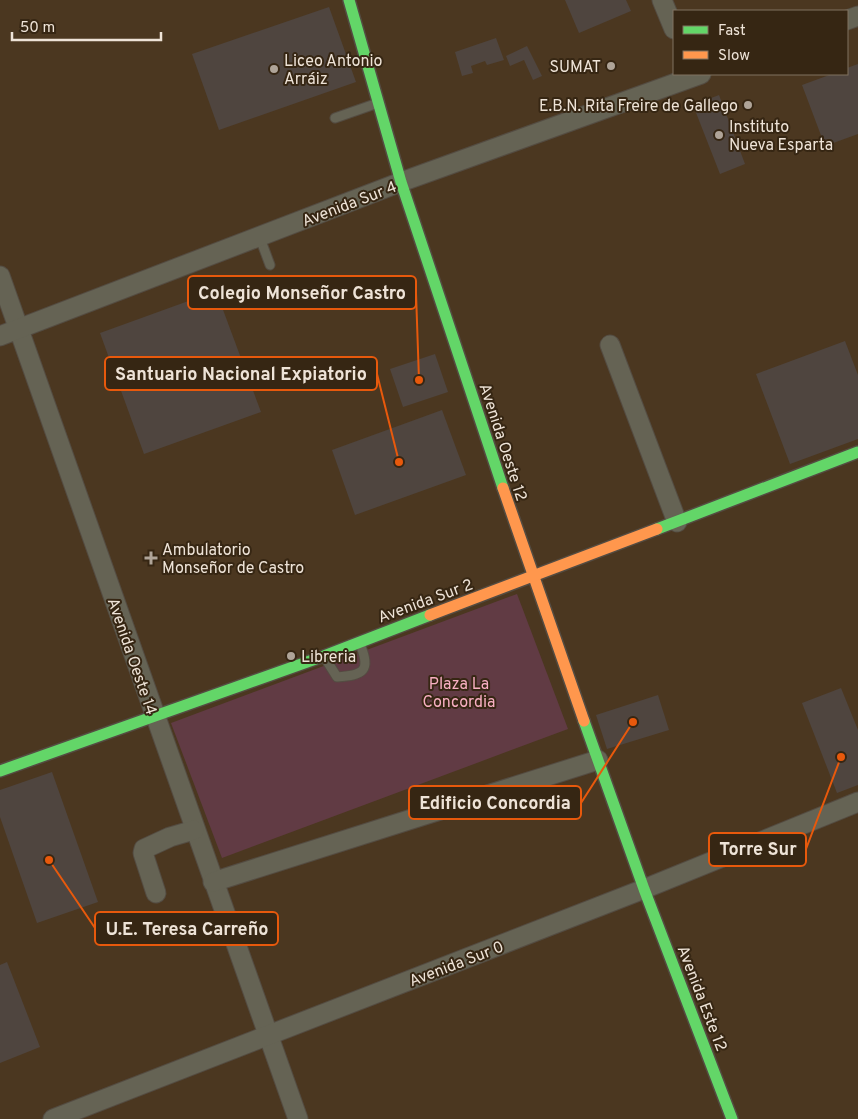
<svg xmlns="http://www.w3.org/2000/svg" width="858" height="1119" viewBox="0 0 858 1119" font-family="Overpass,sans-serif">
<rect width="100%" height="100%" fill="#392f24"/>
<path fill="#4b3720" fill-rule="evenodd" d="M0 0H858V1119H0ZM674 11H847V74H674Z"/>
<path fill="#613b44" d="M517 594 568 729 222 858 171 723Z"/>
<g fill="#4f453f">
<path d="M565 0H626L631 11 579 33Z"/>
<path d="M329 7 356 82 219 130 192 54Z"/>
<path d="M496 38 504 60 487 65 485 61 471 66 473 73 462 76 455 52Z"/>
<path d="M527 46 542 76 533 80 524 60 510 66 506 56Z"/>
<path d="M858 64V134L825 146 802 85 832 74H847V68Z"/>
<path d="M719 95 745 164 720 174 693 105Z"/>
<path d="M216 291 261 412 144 454 100 333Z"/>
<path d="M845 341 858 375V439L790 464 756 374Z"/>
<path d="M435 354 448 392 403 407 390 369Z"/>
<path d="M442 410 466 475 355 515 332 450Z"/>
<path d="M841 688 858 730V785L837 793 802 703Z"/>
<path d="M658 695 669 730 607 749 596 715Z"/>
<path d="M52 772 98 902 37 923 0 817V790Z"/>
<path d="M7 962 40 1047 0 1063V965Z"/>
</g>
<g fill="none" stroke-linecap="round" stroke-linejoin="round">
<g stroke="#544c42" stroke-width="11">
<g id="lane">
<path d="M335 118 375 104"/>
<path d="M260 238 270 265"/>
<path d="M325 658 337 677C364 675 371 671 360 644"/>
</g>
</g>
<g stroke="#544c42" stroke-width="21">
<g id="street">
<path d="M662 0 674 29"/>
<path d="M847 20 858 16"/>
<path d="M0 276 298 1119"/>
<path d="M0 336 401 182 701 74"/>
<path d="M610 345 677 522"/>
<path d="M213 882 598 760"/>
<path d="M156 893 143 853 144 849 170 837 194 830"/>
<path d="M53 1119 644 889 858 802"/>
</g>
</g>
<g stroke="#544c42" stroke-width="14">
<g id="fast">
<path d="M349 0 401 182 503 488"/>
<path d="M657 529 858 452"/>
<path d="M584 721 644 889 732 1119"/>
<path d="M0 771 324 656 430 615"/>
</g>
</g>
<g stroke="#544c42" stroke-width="14">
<g id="slow">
<path d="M503 488 584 721"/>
<path d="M430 615 657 529"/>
</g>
</g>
<use href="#lane" stroke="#656354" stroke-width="9"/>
<use href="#street" stroke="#656354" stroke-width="19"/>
<use href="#fast" stroke="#63d668" stroke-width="11"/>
<use href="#slow" stroke="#ff974d" stroke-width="11"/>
</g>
<g fill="#afa498" stroke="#362613" stroke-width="2">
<circle cx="611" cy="66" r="5"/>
<circle cx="274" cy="69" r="5"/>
<circle cx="748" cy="105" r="5"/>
<circle cx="719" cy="135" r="5"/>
<path d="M148.5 550.5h5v5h5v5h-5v5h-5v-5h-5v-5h5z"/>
<circle cx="291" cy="656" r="5"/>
</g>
<g text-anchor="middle" stroke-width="4" stroke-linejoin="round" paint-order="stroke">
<g font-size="16" fill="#eee3d7" stroke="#362613" text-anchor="start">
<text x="284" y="66">Liceo Antonio<tspan x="284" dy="18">Arráiz</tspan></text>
<text x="601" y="72" text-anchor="end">SUMAT</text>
<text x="738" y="111" text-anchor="end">E.B.N. Rita Freire de Gallego</text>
<text x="729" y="132">Instituto<tspan x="729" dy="18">Nueva Esparta</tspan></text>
<text x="162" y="555">Ambulatorio<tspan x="162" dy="18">Monseñor de Castro</tspan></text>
<text x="301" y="662">Libreria</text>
</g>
<g font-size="16" fill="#eee3d7" stroke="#362613">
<text transform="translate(349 203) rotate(-21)" y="6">Avenida Sur 4</text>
<text transform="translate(504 442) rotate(72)" y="6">Avenida Oeste 12</text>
<text transform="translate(425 600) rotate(-20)" y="6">Avenida Sur 2</text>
<text transform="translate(133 656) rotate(71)" y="6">Avenida Oeste 14</text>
<text transform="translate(456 963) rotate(-21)" y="6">Avenida Sur 0</text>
<text transform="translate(703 998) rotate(69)" y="6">Avenida Este 12</text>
</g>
<g font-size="16" fill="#f8afc2" stroke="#362613">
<text x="459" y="689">Plaza La<tspan x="459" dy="18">Concordia</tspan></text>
</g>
</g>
<path fill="none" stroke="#e8590c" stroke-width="2" d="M419 380L416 293M399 462L377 374M633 722L581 803M841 757L806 849M49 860L95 928"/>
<g fill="#e8590c" stroke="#362613" stroke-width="2">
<circle cx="419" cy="380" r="5"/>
<circle cx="399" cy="462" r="5"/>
<circle cx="633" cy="722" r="5"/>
<circle cx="841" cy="757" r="5"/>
<circle cx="49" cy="860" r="5"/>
</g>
<g fill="#362613" stroke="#e8590c" stroke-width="2">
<rect x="188" y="276" width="228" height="33" rx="5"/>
<rect x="105" y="357" width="272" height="33" rx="5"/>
<rect x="409" y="786" width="172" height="33" rx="5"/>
<rect x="709" y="833" width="97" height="33" rx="5"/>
<rect x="95" y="912" width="183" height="33" rx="5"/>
</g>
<g font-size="18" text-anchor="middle" font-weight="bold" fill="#eee3d7">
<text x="302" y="299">Colegio Monseñor Castro</text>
<text x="241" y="380">Santuario Nacional Expiatorio</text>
<text x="495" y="809">Edificio Concordia</text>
<text x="758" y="855">Torre Sur</text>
<text x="187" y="935">U.E. Teresa Carreño</text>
</g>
<rect x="673" y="10" width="175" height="65" fill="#362613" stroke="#807261"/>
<rect x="683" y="26" width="25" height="8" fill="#63d668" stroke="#807261"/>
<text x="718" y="35" font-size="15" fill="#eee3d7">Fast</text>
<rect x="683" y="51" width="25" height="8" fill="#ff974d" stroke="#807261"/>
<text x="718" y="60" font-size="15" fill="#eee3d7">Slow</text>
<path d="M12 32v8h149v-8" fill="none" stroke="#eee3d7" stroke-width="2.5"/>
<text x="20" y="32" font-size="15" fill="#eee3d7" stroke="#362613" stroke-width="4" paint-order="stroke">50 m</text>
</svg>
